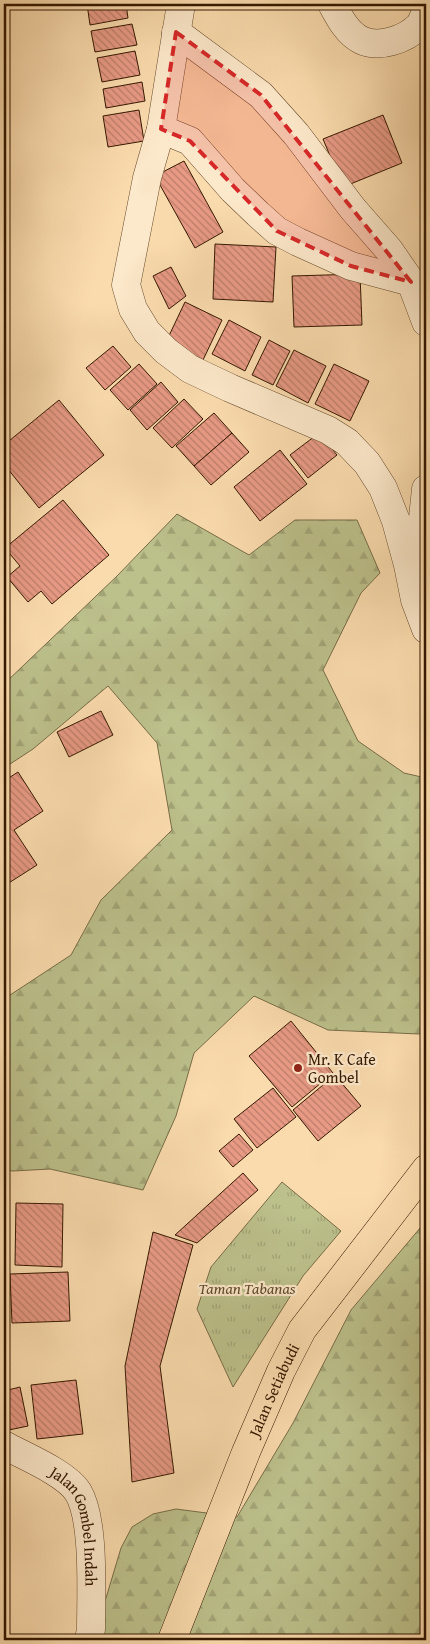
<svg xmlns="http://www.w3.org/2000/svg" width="430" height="1644" viewBox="0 0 430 1644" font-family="'Gentium Book Plus',serif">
<defs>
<pattern id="forest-firs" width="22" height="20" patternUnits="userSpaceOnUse" patternTransform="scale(1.25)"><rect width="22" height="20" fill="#bcc08b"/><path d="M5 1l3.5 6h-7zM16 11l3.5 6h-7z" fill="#a2a476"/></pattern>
<pattern id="park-tufts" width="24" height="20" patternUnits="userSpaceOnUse" patternTransform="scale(1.25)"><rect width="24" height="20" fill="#bcc08b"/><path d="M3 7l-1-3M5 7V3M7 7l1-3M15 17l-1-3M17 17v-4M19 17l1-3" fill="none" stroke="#a2a476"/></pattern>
<pattern id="building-back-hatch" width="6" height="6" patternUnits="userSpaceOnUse" patternTransform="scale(1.25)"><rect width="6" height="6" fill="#e89a85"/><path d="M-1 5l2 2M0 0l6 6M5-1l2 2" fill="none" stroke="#bd7d6a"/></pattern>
</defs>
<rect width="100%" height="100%" fill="#fadbad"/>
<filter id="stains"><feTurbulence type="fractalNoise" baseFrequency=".004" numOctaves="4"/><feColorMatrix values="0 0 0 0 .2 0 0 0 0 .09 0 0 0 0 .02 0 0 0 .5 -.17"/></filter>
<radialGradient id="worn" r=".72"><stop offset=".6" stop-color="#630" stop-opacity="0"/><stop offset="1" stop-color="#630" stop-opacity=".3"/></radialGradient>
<g fill="url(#forest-firs)" stroke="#786c46">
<path d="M177 514 249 555 295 520H357L380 573 361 593 323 670 358 741 404 773 426 778V1030L419 1034 328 1030 254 996 194 1053 176 1116 143 1190 50 1169 13 1171 4 1170V999L71 955 101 900 172 830 157 743 108 686 33 749 4 768V684L116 577Z"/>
<path d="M426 1221V1640H96L97 1628 121 1548 132 1527 153 1514 176 1509 237 1517 293 1423 351 1310Z"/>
</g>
<path fill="url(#park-tufts)" stroke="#786c46" d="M282 1182 341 1231 303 1276 233 1387 197 1309 211 1267Z"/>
<g fill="url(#building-back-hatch)" stroke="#351800">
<path d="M87 4H126L128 18 90 25Z"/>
<path d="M132 24 137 45 95 52 91 31Z"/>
<path d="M135 51 140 75 102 82 97 58Z"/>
<path d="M142 82 145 101 106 108 103 89Z"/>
<path d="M139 110 144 141 108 147 103 116Z"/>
<path d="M383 115 402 163 343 187 323 139Z"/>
<path d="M184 161 223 232 195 248 155 176Z"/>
<path d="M215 244 276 247 273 302 213 299Z"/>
<path d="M171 267 186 296 169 309 153 276Z"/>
<path d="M360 274 362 325 294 327 292 276Z"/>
<path d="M185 302 222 320 203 360 166 342Z"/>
<path d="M229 320 261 337 245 371 212 354Z"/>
<path d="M269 340 290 351 273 385 252 375Z"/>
<path d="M113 346 131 367 105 390 86 368Z"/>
<path d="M294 350 326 366 308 403 276 386Z"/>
<path d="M139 364 157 384 128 410 110 390Z"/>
<path d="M334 364 369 381 350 421 315 404Z"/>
<path d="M161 382 178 402 147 430 130 410Z"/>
<path d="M184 399 203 419 172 448 153 428Z"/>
<path d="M59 400 104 455 39 508 4 464V445Z"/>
<path d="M214 413 232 433 194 466 176 446Z"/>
<path d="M232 433 249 452 211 485 194 466Z"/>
<path d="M319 433 337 455 308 478 290 455Z"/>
<path d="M280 450 307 484 260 521 234 487Z"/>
<path d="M63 500 109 555 52 604 41 591 28 602 7 577 20 566 5 548Z"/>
<path d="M101 711 113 735 69 757 57 732Z"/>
<path d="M18 772 43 811 14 830 37 865 4 886V781Z"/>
<path d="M291 1021 333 1073 292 1107 249 1056Z"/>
<path d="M335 1075 361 1106 318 1141 293 1110Z"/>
<path d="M273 1088 296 1117 257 1148 234 1119Z"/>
<path d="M239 1134 253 1150 233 1167 219 1151Z"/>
<path d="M243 1173 258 1190 197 1243 175 1235Z"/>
<path d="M16 1203 63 1204 62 1267 15 1265Z"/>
<path d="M153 1232 193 1245 160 1366 174 1473 132 1482 125 1366Z"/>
<path d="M68 1272 70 1321 12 1323 10 1274Z"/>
<path d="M76 1380 83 1434 37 1439 31 1385Z"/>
<path d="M20 1387 28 1426 4 1431V1391Z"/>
</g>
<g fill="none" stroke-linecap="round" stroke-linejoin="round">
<g stroke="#66492b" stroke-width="29">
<g id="minor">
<path d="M181 4 161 129 147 178 126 285 133 309 147 332 166 351 190 369 230 388 328 430 347 442 367 463 383 488 396 521 408 565 415 600 426 629"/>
<path d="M332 4C339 17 347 33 361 40 379 49 406 39 419 26 422 22 424 16 426 12"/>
<path d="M176 32 261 95 296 134 353 209 389 250 411 282 426 322"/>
<path d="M161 129 190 141 233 190 258 214 277 231 298 242 351 266 411 282"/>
<path d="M417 575 426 489"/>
<path id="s1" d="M4 1445C24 1456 66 1473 78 1492 95 1520 91 1594 91 1629L89 1640"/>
</g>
</g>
<g stroke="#351800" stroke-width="29">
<g id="highway">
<path id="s2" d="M172 1640 246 1452 281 1371 302 1330 426 1169"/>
</g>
</g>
<use href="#minor" stroke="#fce8ca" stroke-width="28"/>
<use href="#highway" stroke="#fadbad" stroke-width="28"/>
</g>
<path fill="#d62828" fill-opacity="0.2" stroke="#d62828" stroke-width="4" stroke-dasharray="10 6" stroke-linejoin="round" d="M176 32 261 95 411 282 351 266 277 231 190 141 161 129Z"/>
<circle fill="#8f2418" stroke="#fce8ca" stroke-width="2" cx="298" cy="1068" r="5"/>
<g text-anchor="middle" stroke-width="4.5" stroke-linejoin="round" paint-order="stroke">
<g font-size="16" fill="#351800" stroke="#fce8ca" text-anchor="start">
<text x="308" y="1065">Mr. K Cafe<tspan x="308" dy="18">Gombel</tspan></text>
</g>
<g font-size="16" font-style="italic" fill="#5e4a2a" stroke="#fce8ca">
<text x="247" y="1294">Taman Tabanas</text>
</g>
<g font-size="16" fill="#351800" stroke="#fce8ca">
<text dy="6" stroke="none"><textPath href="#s2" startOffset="270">Jalan Setiabudi</textPath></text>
<text dy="6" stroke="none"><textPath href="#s1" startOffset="119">Jalan Gombel Indah</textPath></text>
</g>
</g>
<rect width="430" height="1644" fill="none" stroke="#fadbad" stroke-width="20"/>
<rect x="5" y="5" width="420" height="1634" fill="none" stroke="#351800" stroke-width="2.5"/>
<rect x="10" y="10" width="410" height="1624" fill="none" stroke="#351800"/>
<rect width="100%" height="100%" filter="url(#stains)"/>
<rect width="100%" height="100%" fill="url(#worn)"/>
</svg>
